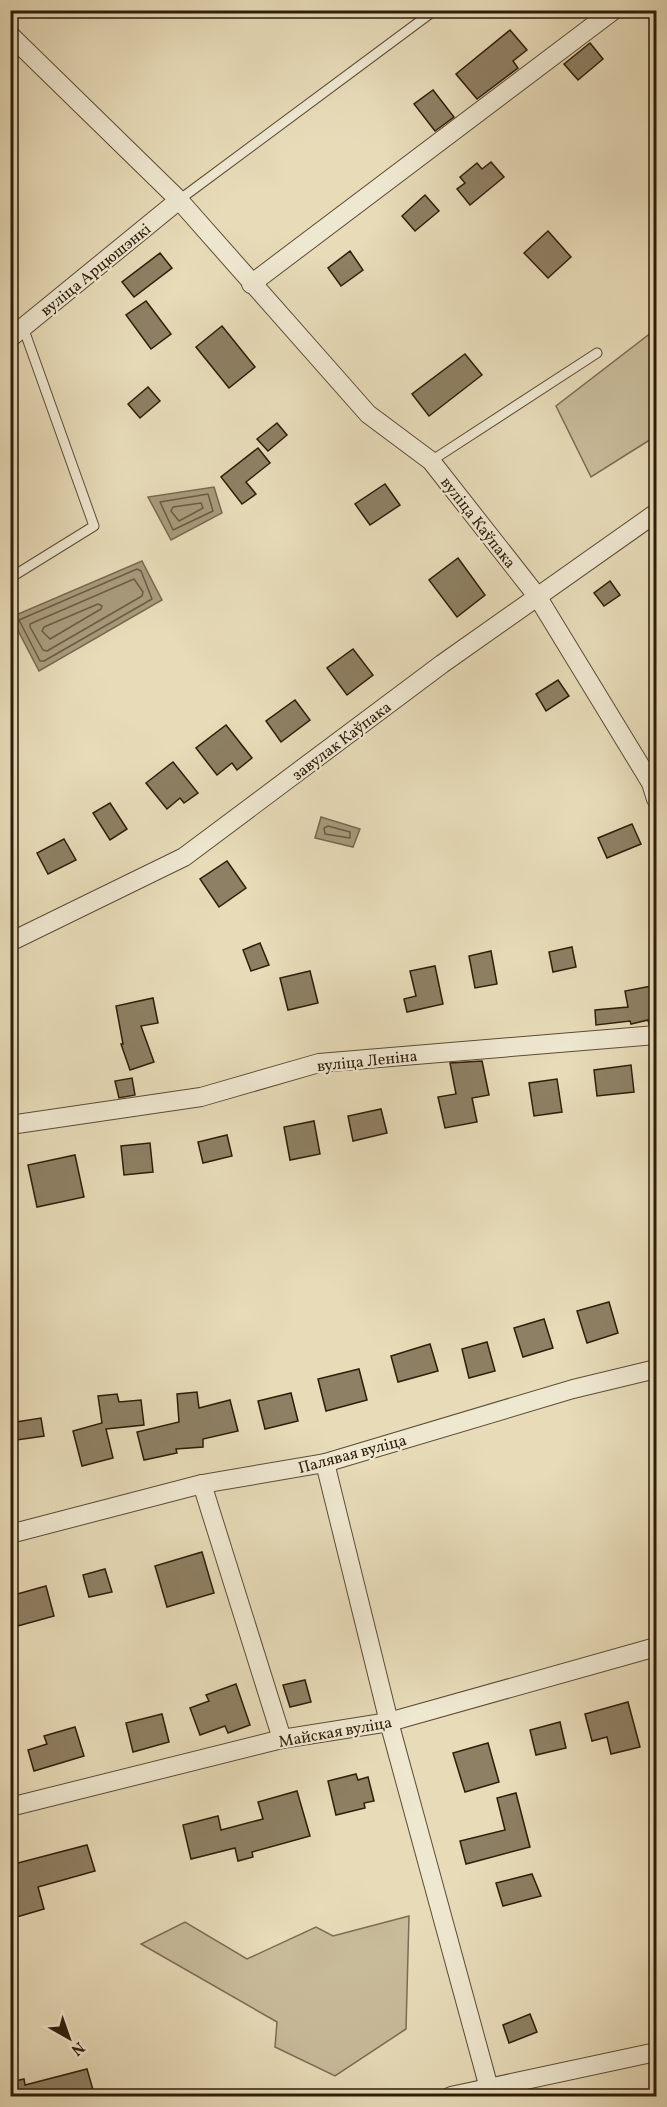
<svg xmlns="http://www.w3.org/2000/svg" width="667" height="2107" viewBox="0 0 667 2107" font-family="Vollkorn,serif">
<rect width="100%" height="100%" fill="#e7dbb8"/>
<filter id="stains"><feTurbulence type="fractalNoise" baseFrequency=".00333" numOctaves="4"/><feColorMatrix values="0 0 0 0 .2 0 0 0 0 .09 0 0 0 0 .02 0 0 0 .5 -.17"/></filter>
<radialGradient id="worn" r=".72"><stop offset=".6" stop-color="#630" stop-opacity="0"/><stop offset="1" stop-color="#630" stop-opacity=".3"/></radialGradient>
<g fill="#c8bb9a" stroke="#7b6c52" stroke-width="1.5">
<path d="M656 329V436L591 477 556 406Z"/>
<path d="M409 1916 406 2029 335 2076 275 2047 277 2022 141 1944 185 1922 247 1959 316 1927 333 1936Z"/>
</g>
<g fill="#a89a7c" stroke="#77684e" stroke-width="1.5">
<path d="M214 487 222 513 171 540 148 497Z"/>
<path d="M142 561 162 600 39 671 11 617Z"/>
<path d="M321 817 360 829 353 847 315 838Z"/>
</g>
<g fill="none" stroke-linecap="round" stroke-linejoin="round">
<g stroke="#6b5c42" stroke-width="1.5">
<path d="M208 494 213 511 173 530 160 502Z"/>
<path d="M201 503 203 508 179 521 171 511 173 507Z"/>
<path d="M137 569 141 571 152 599 44 661H40L19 620Z"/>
<path d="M134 579 143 592 142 596 47 651 43 650 30 627V624Z"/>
<path d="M98 604 102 606 101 609 50 639 42 631 44 627Z"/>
<path d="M328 826 350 832V838L325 834 324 828Z"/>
</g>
</g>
<g fill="#8e8064" stroke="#2e1d09" stroke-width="1.5">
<path d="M510 30 527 50 513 61 518 68 477 99 456 74Z"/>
<path d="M590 43 603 59 578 80 564 64Z"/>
<path d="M433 90 454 117 435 131 414 104Z"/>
<path d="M491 162 504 177 470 205 457 189 465 183 460 177 477 163 482 169Z"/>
<path d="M425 195 439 211 415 231 402 216Z"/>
<path d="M548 231 571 257 548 278 524 253Z"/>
<path d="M350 251 363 270 341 286 328 268Z"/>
<path d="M160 253 172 268 134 297 122 282Z"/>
<path d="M146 301 171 334 151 349 126 315Z"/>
<path d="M222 326 255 367 229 388 196 347Z"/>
<path d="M465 354 482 375 429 416 412 394Z"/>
<path d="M148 387 160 401 140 418 128 404Z"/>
<path d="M277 423 287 435 268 451 257 439Z"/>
<path d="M258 448 270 463 246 482 256 494 242 504 221 477Z"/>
<path d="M385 484 400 505 370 525 355 504Z"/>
<path d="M458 558 485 595 457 617 429 580Z"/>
<path d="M610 581 620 595 604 606 594 593Z"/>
<path d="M353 649 373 675 347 695 327 668Z"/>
<path d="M558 680 569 696 546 711 536 694Z"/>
<path d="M295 700 310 720 281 742 266 721Z"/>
<path d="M226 725 252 758 237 770 232 763 217 775 196 748Z"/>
<path d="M173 762 198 793 184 803 180 798 167 809 146 783Z"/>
<path d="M110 803 127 829 110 840 93 813Z"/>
<path d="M632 824 641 844 607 858 598 838Z"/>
<path d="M64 839 76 860 48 874 37 853Z"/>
<path d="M227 861 246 888 219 907 200 879Z"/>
<path d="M260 943 269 965 251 971 243 950Z"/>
<path d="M572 947 576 967 553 972 549 952Z"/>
<path d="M491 951 497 984 475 988 469 956Z"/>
<path d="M435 966 443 1004 407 1012 404 999 416 996 410 971Z"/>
<path d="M310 971 318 1003 288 1010 280 978Z"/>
<path d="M657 985V1024H649L648 1020 631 1024 630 1021 596 1025 595 1010 628 1007 625 991Z"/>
<path d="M153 998 158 1023 141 1026 154 1062 130 1070 121 1044H123L116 1006Z"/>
<path d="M482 1061 489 1095 472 1098 477 1122 445 1128 438 1097 456 1094 450 1063Z"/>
<path d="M631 1065 634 1092 597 1096 594 1070Z"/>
<path d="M132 1078 135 1095 119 1098 115 1081Z"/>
<path d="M557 1079 562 1112 534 1116 529 1083Z"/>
<path d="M381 1109 387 1133 353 1141 348 1116Z"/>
<path d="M314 1121 320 1154 290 1160 284 1127Z"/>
<path d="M227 1135 232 1156 203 1163 198 1142Z"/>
<path d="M150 1143 153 1172 124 1175 121 1146Z"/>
<path d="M75 1155 84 1197 37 1207 28 1165Z"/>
<path d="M609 1302 618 1333 587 1343 577 1311Z"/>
<path d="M544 1319 553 1348 523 1357 514 1328Z"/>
<path d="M487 1342 495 1371 469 1378 462 1349Z"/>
<path d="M430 1344 438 1371 398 1382 391 1356Z"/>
<path d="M359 1369 367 1400 326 1411 318 1379Z"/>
<path d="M197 1392 199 1408 230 1400 238 1431 203 1439V1447L176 1449 177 1453 144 1460 137 1432 179 1422 177 1394Z"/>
<path d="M291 1393 298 1421 265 1429 258 1401Z"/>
<path d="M117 1394 119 1402 141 1400 144 1425 106 1429 113 1458 82 1466 73 1431 102 1423 98 1396Z"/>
<path d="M41 1418 44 1436 10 1441V1423Z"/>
<path d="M202 1552 214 1593 167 1607 155 1566Z"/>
<path d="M105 1569 112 1592 89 1597 83 1575Z"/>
<path d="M46 1586 54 1616 14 1627 10 1596Z"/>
<path d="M305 1680 311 1702 290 1707 283 1685Z"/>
<path d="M236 1684 250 1725 228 1733 225 1726 200 1735 190 1708 209 1701 206 1695Z"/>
<path d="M628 1702 640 1747 611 1754 607 1737 592 1741 585 1714Z"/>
<path d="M162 1714 169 1742 133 1752 126 1723Z"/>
<path d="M560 1722 566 1748 536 1755 530 1730Z"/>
<path d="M75 1727 84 1756 34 1771 28 1750 47 1744 44 1736Z"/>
<path d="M488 1743 499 1782 465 1792 453 1753Z"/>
<path d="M356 1774 358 1780 368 1777 374 1801 364 1803 365 1808 336 1815 328 1781Z"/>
<path d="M297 1791 310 1836 252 1852 253 1857 238 1861 235 1848 191 1859 183 1825 218 1816 221 1830 263 1819 258 1802Z"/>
<path d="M516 1793 530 1847 466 1864 460 1841 505 1830 497 1798Z"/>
<path d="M87 1845 95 1871 38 1887 44 1909 10 1919V1865Z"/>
<path d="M532 1874 541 1896 503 1906 496 1883Z"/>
<path d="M530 2014 537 2032 509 2043 503 2025Z"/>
<path d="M87 2069 95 2097H10V2082L24 2079 25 2085Z"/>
</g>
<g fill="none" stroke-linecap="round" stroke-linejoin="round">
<g stroke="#5c4c35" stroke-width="11">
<g id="lane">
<path d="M179 200 435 10"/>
<path d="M431 461 597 353"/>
<path d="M10 578 94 526 23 327"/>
</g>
</g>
<g stroke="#5c4c35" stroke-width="20">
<g id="street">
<path d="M10 35 179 200 368 414 431 461 537 596 651 783 656 799"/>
<path d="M251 284 614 10"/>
<path d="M10 338 179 200"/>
<path d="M10 942 184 857 442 664 656 513"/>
<path d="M10 1125 201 1097 319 1063 656 1035"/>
<path d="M325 1463 389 1722 489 2088"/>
<path d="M202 1484 282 1739"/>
<path d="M10 1534 202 1484 325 1463 573 1389 656 1369"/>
<path d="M10 1807 282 1739 389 1722 656 1647"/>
<path d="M451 2096 656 2052"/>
</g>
</g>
<use href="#lane" stroke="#efe8d1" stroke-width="9"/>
<use href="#street" stroke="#efe8d1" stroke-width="18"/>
</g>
<g text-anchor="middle" stroke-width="4.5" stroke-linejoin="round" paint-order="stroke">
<g font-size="16" fill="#2e1d09" stroke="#efe8d1">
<text transform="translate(95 269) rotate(-39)" y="6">вуліца Арцюшэнкі</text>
<text transform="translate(479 522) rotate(52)" y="6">вуліца Каўпака</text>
<text transform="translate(341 740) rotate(-37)" y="6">завулак Каўпака</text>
<text transform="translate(367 1060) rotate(-6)" y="6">вуліца Леніна</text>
<text transform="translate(352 1453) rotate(-15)" y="6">Палявая вуліца</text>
<text transform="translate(335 1731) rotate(-10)" y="6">Майская вуліца</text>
</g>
</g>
<rect width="667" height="2107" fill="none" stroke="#e7dbb8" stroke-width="36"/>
<rect x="12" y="12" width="643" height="2083" fill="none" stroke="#2e1d09" stroke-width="3"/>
<rect x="18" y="18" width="631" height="2071" fill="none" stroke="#2e1d09" stroke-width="1.5"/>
<g transform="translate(69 2038) rotate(140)" stroke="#efe8d1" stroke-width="4.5" paint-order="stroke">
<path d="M0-4.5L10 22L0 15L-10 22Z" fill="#2e1d09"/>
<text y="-9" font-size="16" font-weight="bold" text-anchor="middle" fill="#2e1d09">N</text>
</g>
<rect width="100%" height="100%" filter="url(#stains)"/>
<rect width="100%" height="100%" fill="url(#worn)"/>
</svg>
